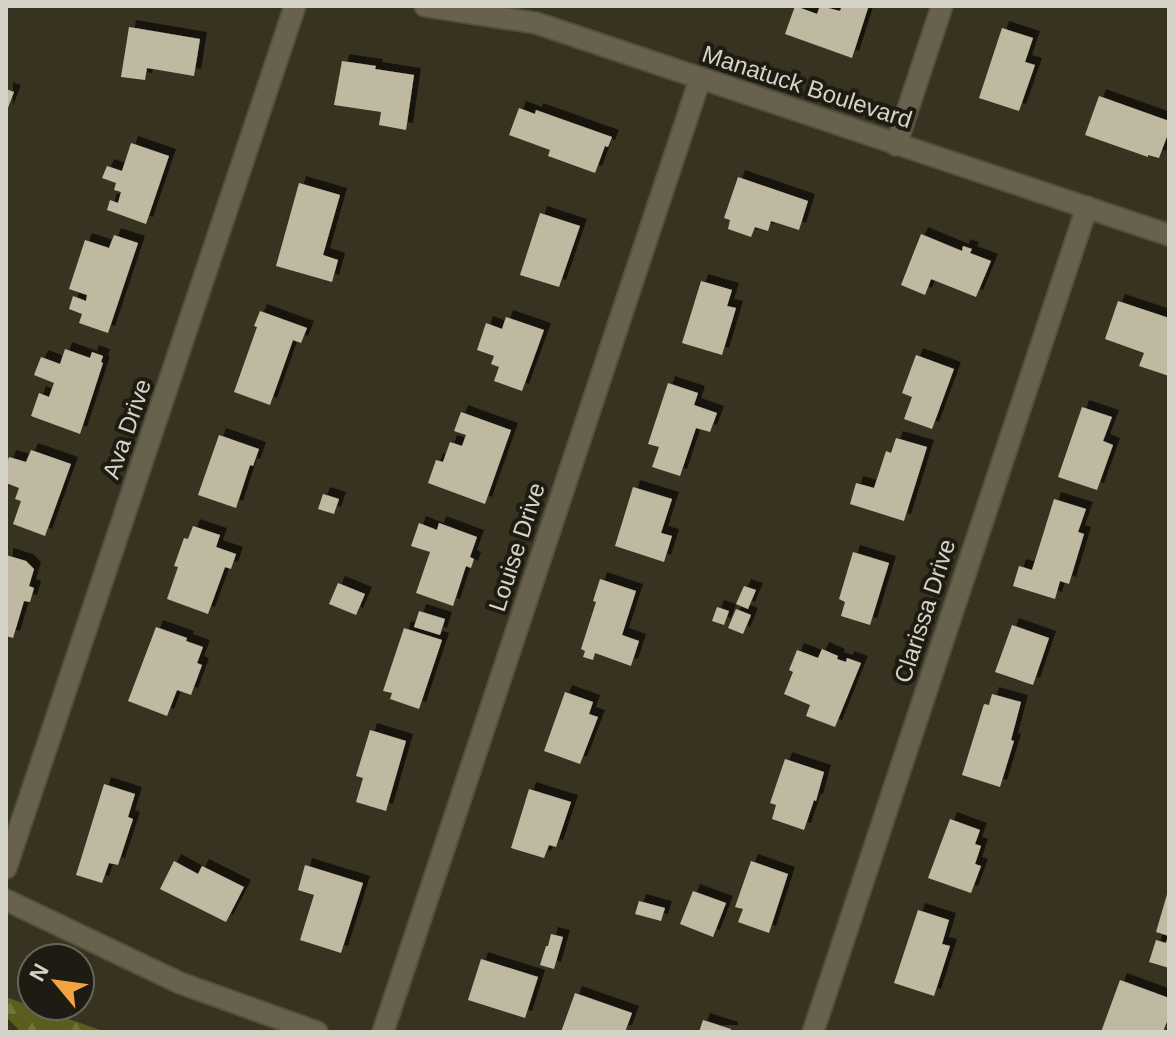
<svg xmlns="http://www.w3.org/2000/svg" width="1175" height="1038" viewBox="0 0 1175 1038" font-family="Arial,sans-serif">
<defs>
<pattern id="forest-firs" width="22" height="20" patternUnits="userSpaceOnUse" patternTransform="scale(2)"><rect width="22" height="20" fill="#5a5d1d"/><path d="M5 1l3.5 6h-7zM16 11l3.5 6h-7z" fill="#71733c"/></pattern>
<filter id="shadow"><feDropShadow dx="7" dy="-7" stdDeviation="0" flood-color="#0009"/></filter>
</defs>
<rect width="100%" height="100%" fill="#383320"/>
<path fill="url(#forest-firs)" d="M6 997 106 1032H21L6 1017Z"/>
<g fill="#bfb9a2" filter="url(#shadow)">
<path d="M795 6 817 14 820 6 840 11 842 6H862L868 8 852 58 785 34Z"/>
<path d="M129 27 200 39 194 76 147 68 145 80 121 77Z"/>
<path d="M1002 28 1033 38 1025 62 1035 65 1019 111 979 98Z"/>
<path d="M342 61 376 66 375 69 414 75 406 130 379 125 381 112 334 105Z"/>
<path d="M6 89 14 92 6 113Z"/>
<path d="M1099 96 1169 121V131L1159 158 1148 155V157L1085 135Z"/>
<path d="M519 108 535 114 536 110 612 137 608 147 605 146 595 173 548 156 550 150 509 135Z"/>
<path d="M131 143 169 156 146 224 107 210 110 200 118 203 121 192 114 190 116 183 102 178 107 166 122 171Z"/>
<path d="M738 177 808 201 799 230 771 221 768 231 755 227 751 237 728 229 730 220 724 218Z"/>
<path d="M299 183 340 195 323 255 338 260 332 282 276 266Z"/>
<path d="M540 213 580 226 559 287 520 275Z"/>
<path d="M921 234 962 251 963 246 972 249 970 253 991 261 976 297 931 279 925 295 901 285Z"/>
<path d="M114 235 138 243 108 333 79 323 82 314 69 309 73 296 86 301 87 295 69 289 85 240 109 248Z"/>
<path d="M701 281 732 290 727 306 736 308 722 355 682 343Z"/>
<path d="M1118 301 1169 318V376L1139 366 1144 353 1105 339Z"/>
<path d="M260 311 307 328 301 343 293 340 270 405 234 392 257 327 254 326Z"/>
<path d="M506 317 544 330 522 391 494 381 499 367 491 364 494 356 477 350 486 323 502 329Z"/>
<path d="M65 349 90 358 92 352 103 356 101 362 103 363 80 434 31 416 39 393 49 397 54 383 34 375 41 357 60 364Z"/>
<path d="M916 355 954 369 932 429 904 419 912 397 902 393Z"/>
<path d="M668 383 698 393 694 405 717 413 710 432 696 428 680 476 652 467 659 447 648 444Z"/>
<path d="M1082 407 1112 417 1103 441 1113 445 1097 490 1058 477Z"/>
<path d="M461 412 511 430 485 504 428 483 436 460 443 462 450 442 462 446 466 435 454 431Z"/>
<path d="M219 435 259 449 253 466 250 465 236 508 198 495Z"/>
<path d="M896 438 927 447 904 521 850 504 856 483 874 488 886 451 891 453Z"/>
<path d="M31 450 71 464 45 536 13 524 21 501 15 499 19 488 6 483V466L9 457 26 462Z"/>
<path d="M633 487 672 499 661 533 672 536 664 562 615 546Z"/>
<path d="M323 494 339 499 334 514 318 509Z"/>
<path d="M1054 499 1086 509 1078 532 1084 534 1069 584 1060 581 1055 599 1013 586 1019 566 1032 570Z"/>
<path d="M419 523 437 530 439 523 477 537 470 557 474 559 471 568 466 566 453 606 416 593 430 552 411 546Z"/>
<path d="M193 526 220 535 216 547 236 554 231 569 225 567 208 614 167 599 178 567 174 566 184 538 188 539Z"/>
<path d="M853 552 889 563 870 625 841 616 845 602 839 599Z"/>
<path d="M6 555 26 561 34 569 29 586 34 588 30 602 24 601 13 638 6 636Z"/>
<path d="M600 579 636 591 622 635 639 641 631 666 595 653 593 660 583 657 585 651 581 649 596 602 593 601Z"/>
<path d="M338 583 365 594 356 615 329 604Z"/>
<path d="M744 586 756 590 748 609 736 604Z"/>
<path d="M717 607 729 611 724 625 712 621Z"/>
<path d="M736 609 751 615 743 634 728 628Z"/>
<path d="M419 611 445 619 440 635 414 627Z"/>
<path d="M1012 625 1049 638 1033 685 995 672Z"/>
<path d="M156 627 187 638 186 641 203 647 197 663 202 665 191 695 177 690 167 716 128 701Z"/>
<path d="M404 628 442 640 419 709 390 699 392 693 383 691Z"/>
<path d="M822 649 838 656 837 659 846 662 847 658 861 663 835 727 806 716 810 705 784 694 793 672 789 670 797 650 818 658Z"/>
<path d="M565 692 593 702 589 714 598 717 580 764 544 751Z"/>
<path d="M992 694 1021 702 1011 740 1014 741 1000 787 962 775 984 704 989 705Z"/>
<path d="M370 730 406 741 386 811 356 802 363 778 356 776Z"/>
<path d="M785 759 824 772 816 801 814 800 804 830 772 819 776 805 770 803Z"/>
<path d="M104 784 135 794 128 817 133 819 118 865 109 863 102 883 76 875Z"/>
<path d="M529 789 571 802 556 847 549 845 544 858 511 848Z"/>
<path d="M950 819 980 830 975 844 981 846 975 864 981 866 971 893 928 878Z"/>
<path d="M174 861 198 874 202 866 244 887 226 922 160 889Z"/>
<path d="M751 861 788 874 769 933 738 922 743 909 735 907Z"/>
<path d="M305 865 363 883 341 953 300 940 314 895 298 890Z"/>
<path d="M693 891 726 903 713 937 680 924Z"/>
<path d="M1168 891H1169V936L1156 932Z"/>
<path d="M639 901 665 908 661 921 635 914Z"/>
<path d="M918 910 949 920 942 944 950 946 934 996 894 983Z"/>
<path d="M551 934 563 937 554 969 540 965 546 946H548Z"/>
<path d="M1168 936 1169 968 1149 962 1156 940 1166 943Z"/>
<path d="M481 959 538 977 525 1018 468 1000Z"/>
<path d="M1120 980 1169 998V1016L1163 1032H1101Z"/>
<path d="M575 993 632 1013 625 1032H561Z"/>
<path d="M703 1020 731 1029V1032H699Z"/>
</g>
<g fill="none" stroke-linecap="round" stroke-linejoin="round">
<g stroke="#524f3d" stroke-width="24">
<g id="minor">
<path d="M425 6 536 23 1169 235"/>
<path d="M896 145 942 6"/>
<path d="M6 868 295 6"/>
<path d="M6 900 180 983 317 1032"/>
<path d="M383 1032 700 79"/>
<path d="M813 1032 1087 207"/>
</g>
</g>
<use href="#minor" stroke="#67614d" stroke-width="20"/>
</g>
<g text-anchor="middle" stroke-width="8" stroke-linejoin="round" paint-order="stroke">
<g font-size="24" fill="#d5d3c7" stroke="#1d1b12">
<text transform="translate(807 87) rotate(18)" y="8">Manatuck Boulevard</text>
<text transform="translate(127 429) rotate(-71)" y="8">Ava Drive</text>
<text transform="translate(517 547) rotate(-72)" y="8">Louise Drive</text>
<text transform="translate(925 611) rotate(-72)" y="8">Clarissa Drive</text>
</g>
</g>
<rect width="1175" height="1038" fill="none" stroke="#d5d3c7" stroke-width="16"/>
<g transform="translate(56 982) rotate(299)"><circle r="38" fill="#1d1b12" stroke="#67655a" stroke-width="2"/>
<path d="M0-6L14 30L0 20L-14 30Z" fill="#f4a344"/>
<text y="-12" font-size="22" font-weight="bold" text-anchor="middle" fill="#d5d3c7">N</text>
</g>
</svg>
